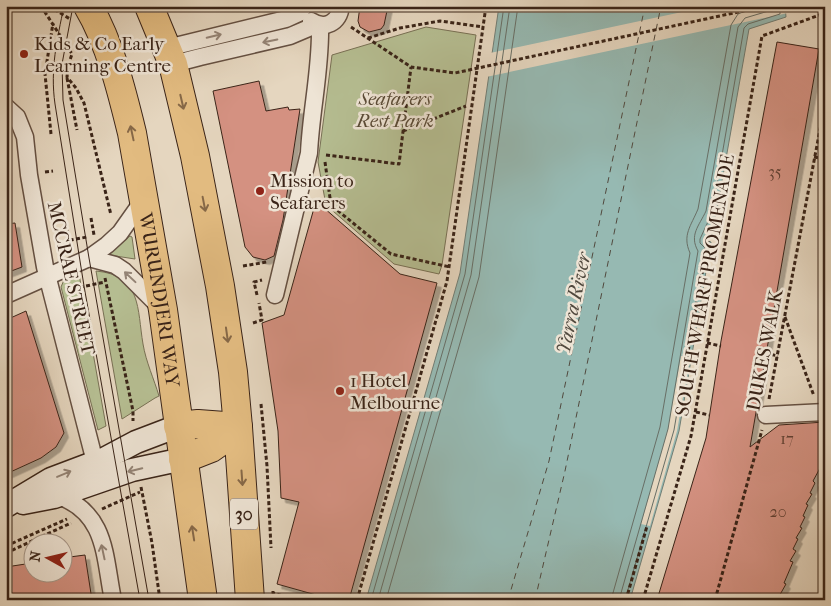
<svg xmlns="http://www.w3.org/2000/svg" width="831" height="606" viewBox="0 0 831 606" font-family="'IM FELL French Canon',serif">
<defs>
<filter id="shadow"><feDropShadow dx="4.5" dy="4.5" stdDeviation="0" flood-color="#0004"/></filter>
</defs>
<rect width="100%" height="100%" fill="#e5d6bf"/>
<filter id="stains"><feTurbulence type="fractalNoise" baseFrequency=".004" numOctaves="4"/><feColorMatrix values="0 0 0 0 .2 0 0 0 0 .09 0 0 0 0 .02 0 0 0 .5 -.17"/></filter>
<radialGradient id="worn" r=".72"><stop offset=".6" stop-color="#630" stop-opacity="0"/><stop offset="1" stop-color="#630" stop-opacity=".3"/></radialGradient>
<g fill="#b5bd91" stroke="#787054">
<path d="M426 27 476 35 442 265 439 274 394 264 326 205 318 162 332 55Z"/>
<path d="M130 236 132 237 135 259 109 255V253Z"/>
<path d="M96 271C142 275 137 309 143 344 146 362 154 379 159 396L155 398 122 419Z"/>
<path d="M79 274 106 426 98 430 61 287 64 280Z"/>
</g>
<path fill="#96b9b2" stroke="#717d74" d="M499 6H785L786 17 749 29 716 215 704 240 711 242 679 431 630 600H366L460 273Z"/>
<g fill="#e5d6bf">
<path d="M710 6H787L788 13 486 77 490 53Z"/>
<path d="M681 356 690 357 677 431 650 526 641 524 668 429Z"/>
</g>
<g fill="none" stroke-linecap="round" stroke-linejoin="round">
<g stroke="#686e65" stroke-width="1">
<path d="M371 600 465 274 504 6"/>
<path d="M378 600 471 275 510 6"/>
<path d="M386 600 479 277 518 6"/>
<path d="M611 600 660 427 690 253C682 235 691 226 698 209L731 25 738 14 758 6"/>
<path d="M619 600 668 429 698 251C689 235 699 226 706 211L738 27 745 18 772 10 774 6"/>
<path d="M625 600 674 430 705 248 700 243V239L712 213 744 28 748 24 780 14V6"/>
</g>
<g stroke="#51493e" stroke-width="1" stroke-dasharray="6 5" stroke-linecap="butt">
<path d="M508 600 549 461 645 6"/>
<path d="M535 600 565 471 661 6"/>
</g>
</g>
<g fill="#d49181" stroke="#3a2418" filter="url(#shadow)">
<path d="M360 6H388L384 25 381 29 369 32 360 27 358 21Z"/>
<path d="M777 42 819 49 750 447 779 425 825 422V459L813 481 815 483 810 493 812 494 806 504 808 505 803 516 805 517 800 527 802 528 796 538 798 539 793 549 796 551 790 561 793 562 784 583 786 584 777 600H657L706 438 721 341Z"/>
<path d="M259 81 266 111 288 107 289 110 300 109 283 220 274 256 265 260 253 257 245 247 213 91Z"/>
<path d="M316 201 400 274 437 283 349 600H334L277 584 299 502 281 498 278 431 262 323 284 315Z"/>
<path d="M15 223 22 267 6 273V224Z"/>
<path d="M26 311 64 433 56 447 41 458 6 474V320Z"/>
<path d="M85 555 92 600H6V567L32 563V574H62V558Z"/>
</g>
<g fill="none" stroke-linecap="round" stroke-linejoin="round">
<g stroke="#655042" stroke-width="19">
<g id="street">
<path d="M311 21C325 30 339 23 341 6"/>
<path d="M167 48 286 19 299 13 304 6"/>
<path d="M173 64 200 57 290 36 316 25"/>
<path d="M6 107 17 117 25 137 29 175 45 267 95 462"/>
<path d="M89 258 115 265 124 271 161 308"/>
<path d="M6 295 89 258 107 245 120 233 144 199"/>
<path d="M275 295 309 153C311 110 321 69 320 26"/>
<path d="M766 415 825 412"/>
<path d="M59 496C107 514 104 556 113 600"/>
</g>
</g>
<g stroke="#3a2418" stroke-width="25">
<g id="secondary">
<path d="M23 503 54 497 132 470 183 459"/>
<path d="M6 506 51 479 104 459 136 442 178 426"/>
</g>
</g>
<g stroke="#3a2418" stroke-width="30">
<g id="highway">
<path id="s1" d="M88 6C110 43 122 92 132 133L163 310 203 600"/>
<path d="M149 6 173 64 195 156 220 286 233 372 238 427 250 600"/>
<path d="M178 426 198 424 238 427"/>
<path d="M183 459 211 448 238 429"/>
</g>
</g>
<g stroke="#3a2418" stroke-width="3" stroke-dasharray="4 2.5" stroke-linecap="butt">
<path d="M41 6 72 54 68 66 67 77 76 88 84 103 111 215"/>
<path d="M49 6 70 19"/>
<path d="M351 27 411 67 455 73 766 6"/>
<path d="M368 38 400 28 440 21 483 27"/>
<path d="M67 78 77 130"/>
<path d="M403 131 466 106"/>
<path d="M51 134 45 74 53 23"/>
<path d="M326 155 399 164 411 67"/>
<path d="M814 157 825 159"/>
<path d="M325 162 331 205 391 254 450 267"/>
<path d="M45 172 53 171"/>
<path d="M6 178 12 177"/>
<path d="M91 218 94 235"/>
<path d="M65 221 69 241"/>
<path d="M59 248 71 240 87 237"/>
<path d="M243 266 267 262"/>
<path d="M105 278 133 411V421"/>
<path d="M67 290 105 282"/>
<path d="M257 295 254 282 262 280"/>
<path d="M785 317 814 396"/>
<path d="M253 323 262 320 259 303"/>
<path d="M707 343 721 346"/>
<path d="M765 353 778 356"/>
<path d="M687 357 708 241"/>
<path d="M769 399 825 103"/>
<path d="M261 404 267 466 271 548"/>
<path d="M696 412 709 415"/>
<path d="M141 487 152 543 160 600"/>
<path d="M102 509 140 492"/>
<path d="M6 546 67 519"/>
<path d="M6 553 71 523"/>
<path d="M273 591V593L297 600"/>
<path d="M357 600 447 281 486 6"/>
<path d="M626 600 647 526"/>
<path d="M643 600 691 436 762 36 825 13"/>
<path d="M715 600 762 430"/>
</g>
<use href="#street" stroke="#eee4d5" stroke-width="16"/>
<use href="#secondary" stroke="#eee4d5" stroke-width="22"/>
<use href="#highway" stroke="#e2bb80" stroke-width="28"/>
<g stroke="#3a2418" stroke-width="1">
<path d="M64 6C57 40 50 69 55 104L84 286 140 600"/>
<path d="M73 6 62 64 63 100 89 258 149 600"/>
</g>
</g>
<defs><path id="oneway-shaft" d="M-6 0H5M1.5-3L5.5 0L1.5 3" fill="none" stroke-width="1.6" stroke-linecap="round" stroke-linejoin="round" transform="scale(1.25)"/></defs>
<g stroke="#948476">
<use href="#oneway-shaft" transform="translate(214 36) rotate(-13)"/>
<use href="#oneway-shaft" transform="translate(270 41) rotate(168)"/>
<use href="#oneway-shaft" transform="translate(130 277) rotate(-137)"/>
<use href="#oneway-shaft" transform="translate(135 470) rotate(166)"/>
<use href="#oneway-shaft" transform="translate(64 474) rotate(-23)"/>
<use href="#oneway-shaft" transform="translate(103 552) rotate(-102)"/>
</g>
<g stroke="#866847">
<use href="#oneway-shaft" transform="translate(182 102) rotate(77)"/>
<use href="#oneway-shaft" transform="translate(132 133) rotate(-102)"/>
<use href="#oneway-shaft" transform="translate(204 204) rotate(79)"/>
<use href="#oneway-shaft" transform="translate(227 335) rotate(82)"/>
<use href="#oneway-shaft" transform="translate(242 478) rotate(86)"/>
<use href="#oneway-shaft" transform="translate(193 533) rotate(-99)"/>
</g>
<g fill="#8f2418" stroke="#eee4d5" stroke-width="2">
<circle cx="24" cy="54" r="5"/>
<circle cx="260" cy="191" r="5"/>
<circle cx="340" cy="391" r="5"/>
</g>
<g text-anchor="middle" stroke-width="5" stroke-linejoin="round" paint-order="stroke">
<g font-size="16" fill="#603f32">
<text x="775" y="177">35</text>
<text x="787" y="444">17</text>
<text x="778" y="517">20</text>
</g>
<rect fill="#eee4d5" stroke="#705e51" stroke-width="1" x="230" y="498.5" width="28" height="31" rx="4"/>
<g font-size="18" font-weight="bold" fill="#3a2418">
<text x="244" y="520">30</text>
</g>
<g font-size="19" fill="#3a2418" stroke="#eee4d5" text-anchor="start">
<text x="34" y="50">Kids &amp; Co Early<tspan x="34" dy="22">Learning Centre</tspan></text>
<text x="270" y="187">Mission to<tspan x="270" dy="22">Seafarers</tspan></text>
<text x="350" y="387">1 Hotel<tspan x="350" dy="22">Melbourne</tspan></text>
</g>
<g font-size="19" font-style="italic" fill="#594a36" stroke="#eee4d5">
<text x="395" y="105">Seafarers<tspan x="395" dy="22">Rest Park</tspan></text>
</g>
<g font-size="19" fill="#3a2418" stroke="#eee4d5">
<text transform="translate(72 278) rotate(77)" y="7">MCCRAE STREET</text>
<text transform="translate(704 285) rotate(-80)" y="7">SOUTH WHARF PROMENADE</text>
<text dy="7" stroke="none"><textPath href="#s1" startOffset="304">WURUNDJERI WAY</textPath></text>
<text transform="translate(764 350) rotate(-79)" y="7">DUKES WALK</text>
</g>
<g font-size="20" font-style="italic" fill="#51493e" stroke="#eee4d5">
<text transform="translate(573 303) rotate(-78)" y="7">Yarra River</text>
</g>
</g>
<rect width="831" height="606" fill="none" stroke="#e5d6bf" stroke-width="25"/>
<rect x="8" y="8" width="816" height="591" fill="none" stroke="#3a2418" stroke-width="2.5"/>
<rect x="12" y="12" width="806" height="581" fill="none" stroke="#3a2418"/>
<g transform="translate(48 558) rotate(278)"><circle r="24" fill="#eee4d5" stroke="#a69789"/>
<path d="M0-4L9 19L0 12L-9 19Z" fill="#8f2418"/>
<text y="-8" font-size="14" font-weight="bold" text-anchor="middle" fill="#3a2418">N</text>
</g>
<rect width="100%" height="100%" filter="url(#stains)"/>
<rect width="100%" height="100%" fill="url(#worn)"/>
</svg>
